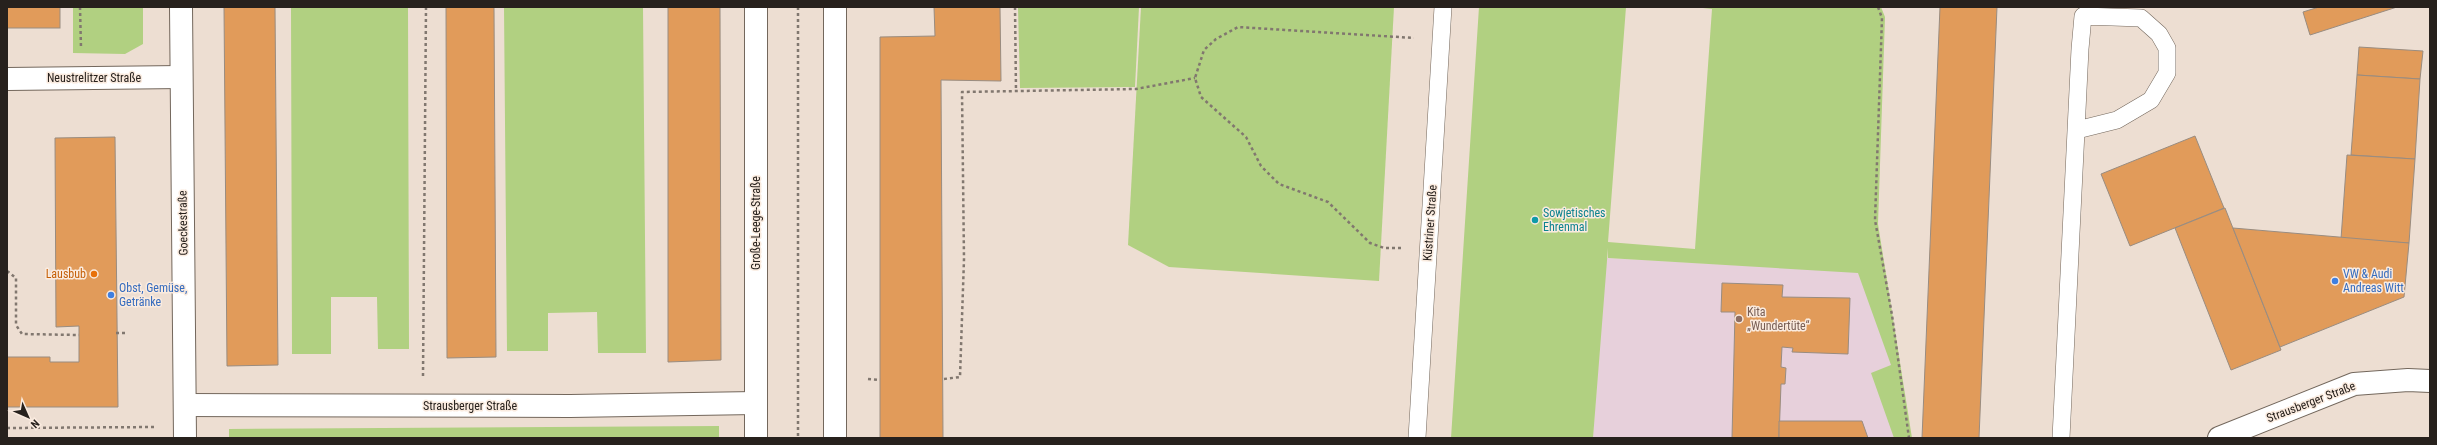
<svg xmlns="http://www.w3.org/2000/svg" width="2437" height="445" viewBox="0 0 2437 445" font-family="'Roboto Condensed',sans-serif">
<rect width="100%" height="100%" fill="#edded2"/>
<path fill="#e7d0db" d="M1606 258 1859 272 1893 365 1895 438H1593Z"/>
<g fill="#b1d081">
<path d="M73 7H143V44L125 54 73 53Z"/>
<path d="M291 7H408L409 349H378L377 297H331V354H292Z"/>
<path d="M504 7H643L646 353H598L597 312 548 313V351H507Z"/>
<path d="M1018 7H1139L1135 87 1020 88Z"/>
<path d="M1141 7H1394L1379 281 1169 267 1128 245Z"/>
<path d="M1479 7H1626L1608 242 1695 249 1712 9 1694 7H1881L1885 17 1878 224 1912 438H1894L1871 373 1891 365 1858 273 1608 258V248L1593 438H1451Z"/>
<path d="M719 426V438H229V429Z"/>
</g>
<g fill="#e19b5a" stroke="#998c80">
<rect x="7" y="7" width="53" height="21"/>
<path d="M224 7H275L278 365 227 366Z"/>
<path d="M446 7H494L496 357 447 358Z"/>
<path d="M668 7H720L721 360 668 362Z"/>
<path d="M934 7H1000L1001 81 941 80 943 438H880V37L935 36Z"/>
<path d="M1940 7H1997L1979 438H1922Z"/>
<path d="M2319 7H2397L2310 35 2303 12Z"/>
<path d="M2359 47 2423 51 2420 79 2357 75Z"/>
<path d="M2357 75 2420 79 2415 159 2351 155Z"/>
<path d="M2195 136 2224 208 2130 246 2101 174Z"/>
<path d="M115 137 118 407H7V357H50V362H79V326L56 327 55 138Z"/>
<path d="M2347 155 2415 159 2409 243 2341 239Z"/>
<path d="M2225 208 2281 350 2231 370 2175 228Z"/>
<path d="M2233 228 2409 243 2404 297 2280 347Z"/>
<path d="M1722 283 1783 285 1782 297 1850 298 1848 354 1792 352 1793 348 1782 347 1781 367 1786 368 1785 384H1781L1779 438H1732L1735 312H1721Z"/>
<path d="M1779 421H1862L1868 438H1779Z"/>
</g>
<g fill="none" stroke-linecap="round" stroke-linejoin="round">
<g stroke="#73675c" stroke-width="18">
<g id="service">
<path d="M1417 438 1443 7"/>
<path d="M2061 438 2080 49 2083 16 2141 18 2159 34 2167 48V73L2151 100 2117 120 2077 130"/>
</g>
</g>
<g stroke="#73675c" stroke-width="24">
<g id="minor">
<path d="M181 7 185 438"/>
<path d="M7 79 181 77"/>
<path d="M185 405 570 406 755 403"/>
<path d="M756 438V7"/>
<path d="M835 438V7"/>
<path d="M2219 438 2354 384 2408 380 2430 381"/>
</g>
</g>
<g stroke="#81776f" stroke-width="2.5" stroke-dasharray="3 3" stroke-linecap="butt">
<path d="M80 7 81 48"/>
<path d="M798 7V438"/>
<path d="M1015 7 1016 91"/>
<path d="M1878 7 1882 18 1875 220 1892 315 1909 438"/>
<path d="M1401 248H1384L1370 243 1328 202 1279 184 1261 166 1246 137 1201 97 1195 78 1204 50 1216 39 1238 27 1414 38"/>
<path d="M7 271 16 278V325L22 334 79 335"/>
<path d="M116 333H125"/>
<path d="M423 376 426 7"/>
<path d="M868 379 880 380"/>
<path d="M944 379 960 377 964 259 962 92 1136 89 1195 78"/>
<path d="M7 428 156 427"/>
</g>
<use href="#service" stroke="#fff" stroke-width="17"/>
<use href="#minor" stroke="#fff" stroke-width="22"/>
</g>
<circle fill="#0f9aa8" stroke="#faebdf" stroke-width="1.5" cx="1535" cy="220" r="4"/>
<circle fill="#e8710a" stroke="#faebdf" stroke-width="1.5" cx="94" cy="274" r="4"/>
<g fill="#3f7fe0" stroke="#faebdf" stroke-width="1.5">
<circle cx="2335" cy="281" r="4"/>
<circle cx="111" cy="295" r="4"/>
</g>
<circle fill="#8d6e63" stroke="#faebdf" stroke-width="1.5" cx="1739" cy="319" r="4"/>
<g text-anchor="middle" stroke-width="3" stroke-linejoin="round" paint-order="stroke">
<g font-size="12" fill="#27211d" stroke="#faebdf">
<text x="94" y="82">Neustrelitzer Straße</text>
<text transform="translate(183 223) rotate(-91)" y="4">Goeckestraße</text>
<text transform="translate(756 223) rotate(-90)" y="4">Große-Leege-Straße</text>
<text transform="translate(1430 223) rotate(-86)" y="4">Küstriner Straße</text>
<text transform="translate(2311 402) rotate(-21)" y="4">Strausberger Straße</text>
<text x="470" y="410">Strausberger Straße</text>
</g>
<g font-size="12" fill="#0d838f" stroke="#faebdf" text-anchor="start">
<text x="1543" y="217">Sowjetisches<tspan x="1543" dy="14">Ehrenmal</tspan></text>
</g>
<g font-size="12" fill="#c56008" stroke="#faebdf" text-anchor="end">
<text x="86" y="278">Lausbub</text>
</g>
<g font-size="12" fill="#366cbe" stroke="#faebdf" text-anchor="start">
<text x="2343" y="278">VW &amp; Audi<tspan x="2343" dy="14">Andreas Witt</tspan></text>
<text x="119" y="292">Obst, Gemüse,<tspan x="119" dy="14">Getränke</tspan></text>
</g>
<g font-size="12" fill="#785e54" stroke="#faebdf" text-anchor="start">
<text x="1747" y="316">Kita<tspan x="1747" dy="14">„Wundertüte“</tspan></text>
</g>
</g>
<rect width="2437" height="445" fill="none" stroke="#27211d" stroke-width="16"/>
<g transform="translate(28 417) rotate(135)" stroke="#faebdf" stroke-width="3" paint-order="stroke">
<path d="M0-3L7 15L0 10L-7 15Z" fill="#27211d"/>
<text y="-6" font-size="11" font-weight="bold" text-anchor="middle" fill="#27211d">N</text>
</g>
</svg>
